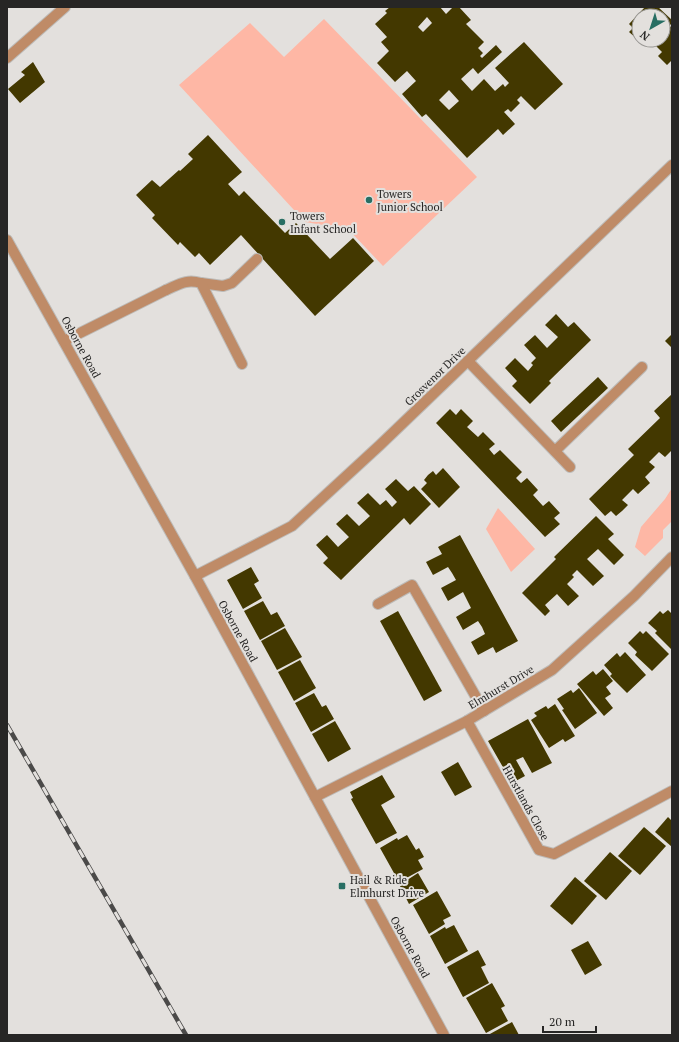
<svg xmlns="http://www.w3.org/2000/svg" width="679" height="1042" viewBox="0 0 679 1042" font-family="'PT Serif',serif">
<rect width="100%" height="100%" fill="#e3e0dd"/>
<g fill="#feb7a5">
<path d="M324 19 477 177 383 266 348 229 305 222 179 85 250 23 284 57Z"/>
<path d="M672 488V521L663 530V538L645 556 635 547 641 527 665 499Z"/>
<path d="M498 508 535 549 511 572 486 529Z"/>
</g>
<g fill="#433800" fill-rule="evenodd">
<path d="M390 7H440L446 14 453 7H459L471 20 466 24 484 42 478 48 483 53 480 56 482 58 496 45 502 52 478 74 473 68 461 79 472 91 484 79 495 91 503 84 505 87 509 83 495 68 524 42 563 84 535 110 521 96 517 100 520 103 511 112 508 109 504 112 515 124 503 135 498 129 467 158 426 114 422 117 402 94 416 81 407 71 395 82 377 63 389 51 381 42 387 37 375 24 387 13 385 11ZM427 17 432 23 423 32 418 27ZM449 90 459 101 449 110 439 100Z"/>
<path d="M645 7H658L672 20V23L663 32V16H639V40H656L652 44 649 40 644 45 629 32 633 28 629 24Z"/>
<path d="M672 25V60L667 65 658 56 662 52 654 44 658 40H663V35Z"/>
<path d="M33 62 45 82 20 103 8 89 25 75 21 72Z"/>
<path d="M208 135 242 172 228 184 239 196 244 191 285 233 296 223 330 259 353 238 374 261 315 316 241 235 210 265 199 253 195 257 180 242 178 245 152 218 155 215 136 195 152 180 160 187 179 170 180 171 193 159 188 154Z"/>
<path d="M556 314 568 327 574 322 591 340 549 381 551 383 530 404 512 386 517 381 505 368 515 358 528 371 533 365 531 363 536 358 524 345 535 335 547 348 558 337 545 325Z"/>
<path d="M672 334V348L665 341Z"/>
<path d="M598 377 608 388 561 432 551 421Z"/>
<path d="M672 394V450L665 457 659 452 649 462 655 467 645 477 650 483 638 494 633 489 622 500 628 505 622 511 616 516 611 511 605 516 589 499 634 455 628 449 660 418 654 411Z"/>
<path d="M450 409 456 415 461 409 473 421 467 427 478 437 483 432 495 444 489 449 494 455 500 450 522 472 516 478 521 483 527 478 538 490 533 495 543 506 549 501 560 513 554 518 560 524 545 537 436 423Z"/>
<path d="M443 468 460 487 439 508 421 489 427 483 424 480 428 475 433 471 436 475Z"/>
<path d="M396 479 408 491 414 486 431 504 410 525 404 518 341 580 323 563 328 558 316 545 327 535 338 547 349 537 336 524 347 514 359 526 370 516 357 503 368 493 380 505 386 500 392 507 397 502 385 489Z"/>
<path d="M596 516 614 534 608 539 624 555 614 565 598 549 587 559 604 576 593 586 577 570 572 575 574 577 567 584 579 596 568 606 557 594 545 605 550 611 545 616 522 593 556 559 554 557Z"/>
<path d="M460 535 518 641 496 653 493 647 478 655 471 642 485 634 482 627 478 621 463 630 456 617 471 608 463 592 448 601 441 588 456 580 452 573 448 567 433 575 426 562 442 554 438 547Z"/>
<path d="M251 567 259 581 254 584 262 598 243 609 227 580Z"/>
<path d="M263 601 271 615 277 612 285 626 260 640 244 611Z"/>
<path d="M668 610 672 614V650L655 633 657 631 648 623 660 611 663 614Z"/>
<path d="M398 611 442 691 424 701 380 621Z"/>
<path d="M285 628 302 657 277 670 261 641Z"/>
<path d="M640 631 643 634 646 631 669 654 652 671 635 655 637 652 628 643Z"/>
<path d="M625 652 646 675 627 693 610 676 612 674 604 665 617 653 620 657Z"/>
<path d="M300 660 316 688 294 701 278 672Z"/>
<path d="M603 669 613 681 606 687 611 694 605 698 613 708 604 716 577 684 593 671 596 675Z"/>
<path d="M579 688 597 713 575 729 562 710 564 709 557 699 571 690 573 693Z"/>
<path d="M314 693 322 707 326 705 334 719 311 732 295 703Z"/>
<path d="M555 704 575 736 565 742 563 739 549 748 531 720 537 716 534 713 546 706 548 709Z"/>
<path d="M528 719 552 763 532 773 523 757 516 760 525 776 512 783 488 741Z"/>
<path d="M335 721 351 749 328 762 312 734Z"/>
<path d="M458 762 472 787 455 796 441 772Z"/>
<path d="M382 775 395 797 381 805 397 833 376 844 351 799 353 798 350 792Z"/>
<path d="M668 817 672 821V847L655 832Z"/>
<path d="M644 827 666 846 640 875 618 856Z"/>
<path d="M407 835 416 850 419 848 424 857 418 860 423 869 399 882 380 848 397 838 398 840Z"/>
<path d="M610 852 632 871 606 900 584 881Z"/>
<path d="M418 873 429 892 409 904 400 886 402 885 401 884Z"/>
<path d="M575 877 597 896 572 925 550 906Z"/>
<path d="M437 891 451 916 443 920 445 924 429 934 413 905Z"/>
<path d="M454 925 468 951 445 964 430 936 445 927 446 929Z"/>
<path d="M588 941 602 965 585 975 571 950Z"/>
<path d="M478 950 486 965 481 967 489 983 463 997 447 967Z"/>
<path d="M492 983 505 1006 501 1008 508 1021 486 1033 466 998Z"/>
<path d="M512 1022 519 1035H488Z"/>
</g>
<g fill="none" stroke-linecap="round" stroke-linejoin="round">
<g stroke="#bdbbb8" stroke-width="12">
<g id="lane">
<path d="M201 283 223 286 232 283 257 259"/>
<path d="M166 290C180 284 186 279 201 283L242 364"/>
<path d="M555 451 642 367"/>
</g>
</g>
<g stroke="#bdbbb8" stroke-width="12">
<g id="street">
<path d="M7 58 65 7"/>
<path d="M7 240 195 576 444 1035"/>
<path d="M64 341 166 290"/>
<path d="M468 361 570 467"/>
<path d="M195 576 292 526 380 445 672 165"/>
<path d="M378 604 412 585 484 711"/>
<path d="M467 721 539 850 554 854 672 791"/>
<path d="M315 797 467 721 552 670 634 596 672 557"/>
</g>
</g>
<use href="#lane" stroke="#bf8b67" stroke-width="10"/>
<use href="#street" stroke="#bf8b67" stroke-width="10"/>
<g stroke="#4b4a49" stroke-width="4.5">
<path id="rail" d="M7 725 186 1035"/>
</g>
<use href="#rail" stroke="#e3e0dd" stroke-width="3" stroke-dasharray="9" stroke-linecap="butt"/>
</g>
<g fill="#286e63" stroke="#e3e0dd" stroke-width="1.5">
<circle cx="369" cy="200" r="4"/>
<circle cx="282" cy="222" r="4"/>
<rect x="338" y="882" width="8" height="8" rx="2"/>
</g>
<g text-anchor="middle" stroke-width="4" stroke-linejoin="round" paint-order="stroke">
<g font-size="11" fill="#272625" stroke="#e3e0dd" text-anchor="start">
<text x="377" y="198">Towers<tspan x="377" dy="13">Junior School</tspan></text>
<text x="290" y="220">Towers<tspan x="290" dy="13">Infant School</tspan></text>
<text x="350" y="884">Hail &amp; Ride<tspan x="350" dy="13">Elmhurst Drive</tspan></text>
</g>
<g font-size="11" fill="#272625" stroke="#e3e0dd">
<text transform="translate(81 347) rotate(61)" y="4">Osborne Road</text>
<text transform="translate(435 376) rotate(-44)" y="4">Grosvenor Drive</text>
<text transform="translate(238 631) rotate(61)" y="4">Osborne Road</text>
<text transform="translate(501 687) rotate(-31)" y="4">Elmhurst Drive</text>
<text transform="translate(526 803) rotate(61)" y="4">Hurstlands Close</text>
<text transform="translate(410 947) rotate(61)" y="4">Osborne Road</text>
</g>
</g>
<rect width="679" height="1042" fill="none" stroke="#272625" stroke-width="16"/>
<g transform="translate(651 28) rotate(219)"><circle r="19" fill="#e3e0dd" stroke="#989693"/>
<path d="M0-3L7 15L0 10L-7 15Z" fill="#286e63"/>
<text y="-6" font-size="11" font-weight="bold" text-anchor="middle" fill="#272625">N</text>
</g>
<path d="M543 1026v6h53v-6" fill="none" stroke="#272625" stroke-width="2"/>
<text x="549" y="1026" font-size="12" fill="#272625" stroke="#e3e0dd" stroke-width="3" paint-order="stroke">20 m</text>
</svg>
